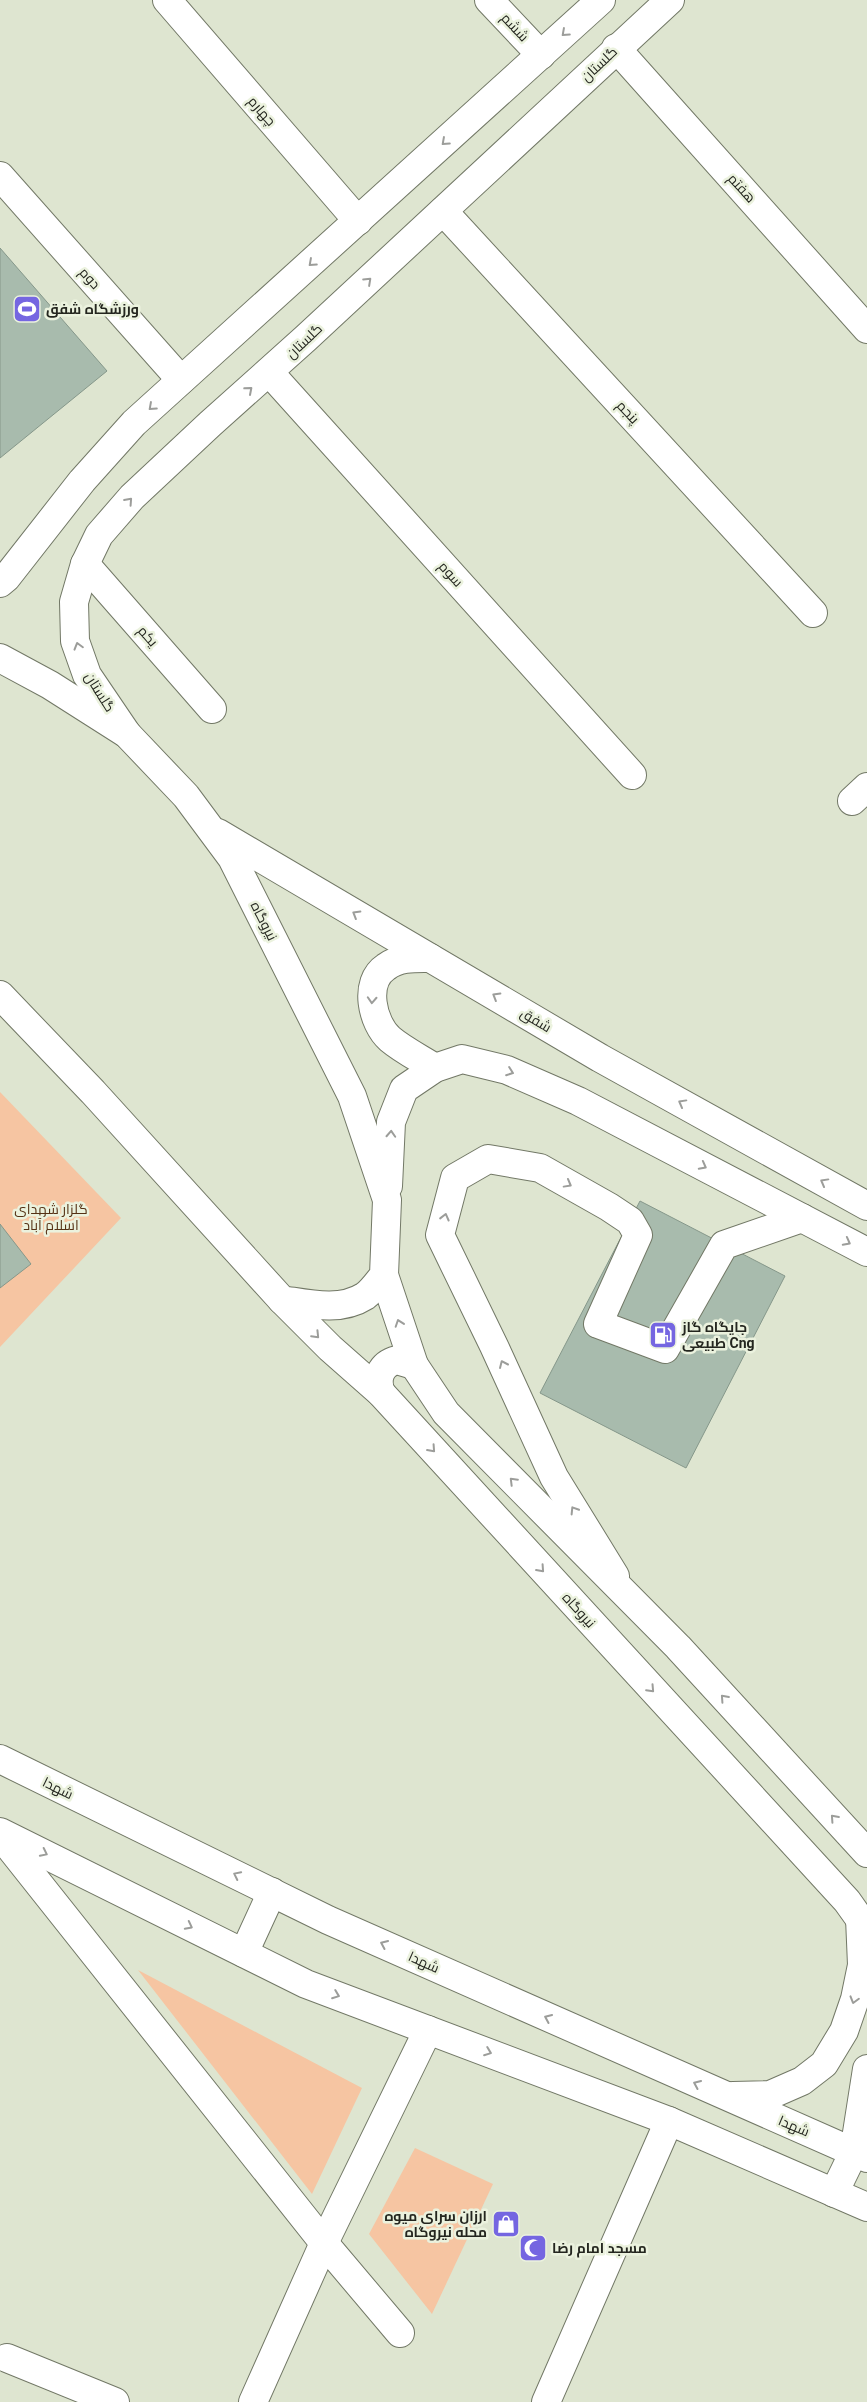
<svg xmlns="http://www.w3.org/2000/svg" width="867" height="2402" viewBox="0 0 867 2402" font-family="Roboto,Cairo,sans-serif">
<rect width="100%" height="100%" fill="#dee5d0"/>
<g fill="#f6c5a2">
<path d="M0 1092 121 1218 0 1347Z"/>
<path d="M138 1970 362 2088 312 2194Z"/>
<path d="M415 2148 493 2184 432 2314 369 2234Z"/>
</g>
<g fill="#a8bbad" stroke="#85978a">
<path d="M0 248 107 371 0 458Z"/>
<path d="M640 1201 785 1276 686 1468 540 1393Z"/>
<path d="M0 1224 31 1264 0 1288Z"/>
</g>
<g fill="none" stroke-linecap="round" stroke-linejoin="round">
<g stroke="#727866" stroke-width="30">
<g id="minor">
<path d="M167 0 358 221"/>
<path d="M489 0 541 55"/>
<path d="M616 48 867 329"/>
<path d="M0 176 181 380"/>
<path d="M443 211 813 613"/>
<path d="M269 372 632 775"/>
<path d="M85 564 212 709"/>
<path d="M0 583 6 578 82 481 134 423 601 0"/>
<path d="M127 734 87 675 75 641 74 602 85 564 99 535 132 497 210 424 306 338 670 0"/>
<path d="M852 801 867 787"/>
<path d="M615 1576 554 1477 494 1346 440 1235 455 1178 488 1159 540 1168 609 1207 630 1221 638 1235 598 1324 665 1349 724 1245 802 1218"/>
<path d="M0 1835 324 2243 400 2333"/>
<path d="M7 2358 115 2402"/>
<path d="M253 2402 324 2243 428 2030"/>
<path d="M546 2402 669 2121"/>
</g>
</g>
<g stroke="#727866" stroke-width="30">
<g id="major">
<path d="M0 658 50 685 127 734 186 796 232 858 352 1096 387 1200 384 1275C378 1282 372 1291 365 1296 340 1312 309 1304 282 1300L93 1092 0 995"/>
<path d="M218 833 600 1058 867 1206"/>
<path d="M430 958C415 958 399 957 386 967 363 982 372 1023 390 1039 403 1050 421 1059 435 1068"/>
<path d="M388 1186 391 1122 404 1089 435 1068 462 1059 507 1070 578 1101 867 1252"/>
<path d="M384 1275 414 1365 446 1413 678 1647 867 1853"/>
<path d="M282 1300 330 1348 381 1393 847 1901 867 1929"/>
<path d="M381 1393C375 1378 381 1364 397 1360L414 1365"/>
<path d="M0 1759 328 1920 867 2158"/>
<path d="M0 1832 306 1984 669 2121 867 2207"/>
<path d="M244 1953 272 1892"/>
<path d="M733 2096 770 2095 802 2081 824 2064 844 2031 855 1999 862 1965 860 1918"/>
<path d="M834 2193 854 2152 867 2069"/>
</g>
</g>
<use href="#minor" stroke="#fff" stroke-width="28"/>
<use href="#major" stroke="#fff" stroke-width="28"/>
</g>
<defs><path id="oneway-chevron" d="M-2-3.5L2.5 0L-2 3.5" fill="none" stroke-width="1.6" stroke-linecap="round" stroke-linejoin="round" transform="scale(1.25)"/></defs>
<g stroke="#9c9d9a">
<use href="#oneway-chevron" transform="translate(565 33) rotate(138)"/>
<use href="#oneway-chevron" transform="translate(445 142) rotate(138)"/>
<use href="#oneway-chevron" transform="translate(312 263) rotate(138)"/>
<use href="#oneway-chevron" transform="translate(368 281) rotate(-43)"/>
<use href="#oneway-chevron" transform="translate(249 390) rotate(-41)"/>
<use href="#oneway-chevron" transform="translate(152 407) rotate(138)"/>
<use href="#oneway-chevron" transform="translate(129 501) rotate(-48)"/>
<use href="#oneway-chevron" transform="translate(78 646) rotate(-106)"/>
<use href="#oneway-chevron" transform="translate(356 914) rotate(-149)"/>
<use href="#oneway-chevron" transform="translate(496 996) rotate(-149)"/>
<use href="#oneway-chevron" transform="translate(372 1000) rotate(93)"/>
<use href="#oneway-chevron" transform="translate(510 1072) rotate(20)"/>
<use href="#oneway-chevron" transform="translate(682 1103) rotate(-151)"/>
<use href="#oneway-chevron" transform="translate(391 1134) rotate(-87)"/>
<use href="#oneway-chevron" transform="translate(703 1166) rotate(28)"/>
<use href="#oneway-chevron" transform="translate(824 1182) rotate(-151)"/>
<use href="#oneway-chevron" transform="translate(568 1184) rotate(29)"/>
<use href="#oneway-chevron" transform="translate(445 1217) rotate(-76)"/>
<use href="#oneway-chevron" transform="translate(847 1242) rotate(28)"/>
<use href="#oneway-chevron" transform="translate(399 1323) rotate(-109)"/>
<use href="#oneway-chevron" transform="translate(316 1335) rotate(46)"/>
<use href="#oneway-chevron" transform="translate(503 1364) rotate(-114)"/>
<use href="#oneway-chevron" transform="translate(432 1449) rotate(48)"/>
<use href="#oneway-chevron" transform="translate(513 1481) rotate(-135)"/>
<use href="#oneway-chevron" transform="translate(574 1510) rotate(-122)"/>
<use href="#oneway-chevron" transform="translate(541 1569) rotate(48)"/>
<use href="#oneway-chevron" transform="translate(651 1689) rotate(47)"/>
<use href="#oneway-chevron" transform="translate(724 1698) rotate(-132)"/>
<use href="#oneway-chevron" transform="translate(834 1818) rotate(-132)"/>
<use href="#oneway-chevron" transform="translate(44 1853) rotate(26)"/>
<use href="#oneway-chevron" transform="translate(237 1875) rotate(-154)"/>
<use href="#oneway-chevron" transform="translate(189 1926) rotate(27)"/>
<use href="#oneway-chevron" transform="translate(384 1944) rotate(-156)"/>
<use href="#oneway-chevron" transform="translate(336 1995) rotate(21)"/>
<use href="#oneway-chevron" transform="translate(854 2000) rotate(106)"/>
<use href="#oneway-chevron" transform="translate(548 2018) rotate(-156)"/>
<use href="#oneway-chevron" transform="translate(488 2052) rotate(21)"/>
<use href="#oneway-chevron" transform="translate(697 2084) rotate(-156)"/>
</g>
<defs>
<g id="stadium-square" transform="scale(1.4375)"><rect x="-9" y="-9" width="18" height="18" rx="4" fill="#7566e1" stroke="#ebf2de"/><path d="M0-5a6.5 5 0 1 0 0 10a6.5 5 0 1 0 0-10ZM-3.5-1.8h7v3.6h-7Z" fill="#fff"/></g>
<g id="fuel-square" transform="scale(1.4375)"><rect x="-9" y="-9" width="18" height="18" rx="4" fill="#7566e1" stroke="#ebf2de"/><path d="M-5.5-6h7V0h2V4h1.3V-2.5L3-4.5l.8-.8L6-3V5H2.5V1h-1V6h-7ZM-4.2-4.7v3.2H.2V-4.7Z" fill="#fff"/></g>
<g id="shop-square" transform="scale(1.4375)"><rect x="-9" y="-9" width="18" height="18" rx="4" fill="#7566e1" stroke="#ebf2de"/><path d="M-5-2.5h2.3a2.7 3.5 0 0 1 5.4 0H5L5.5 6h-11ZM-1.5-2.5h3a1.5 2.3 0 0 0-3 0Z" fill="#fff"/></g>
<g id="mosque-square" transform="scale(1.4375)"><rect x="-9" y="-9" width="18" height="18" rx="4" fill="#7566e1" stroke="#ebf2de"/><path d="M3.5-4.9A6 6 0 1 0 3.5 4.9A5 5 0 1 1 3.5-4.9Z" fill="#fff"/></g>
</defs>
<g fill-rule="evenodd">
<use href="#stadium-square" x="27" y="309"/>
<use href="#fuel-square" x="663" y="1335"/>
<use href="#shop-square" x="506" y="2224"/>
<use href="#mosque-square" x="533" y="2248"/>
</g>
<g text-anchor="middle" stroke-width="5" stroke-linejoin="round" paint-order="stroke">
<g font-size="14" fill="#24261f" stroke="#ebf2de">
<text transform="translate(515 27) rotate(47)" y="5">ششم</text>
<text transform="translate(599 64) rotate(-43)" y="5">گلستان</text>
<text transform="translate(262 111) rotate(49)" y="5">چهارم</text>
<text transform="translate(742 188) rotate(48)" y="5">هفتم</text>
<text transform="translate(90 278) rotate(48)" y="5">دوم</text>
<text transform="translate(304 341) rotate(-43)" y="5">گلستان</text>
<text transform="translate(628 412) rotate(47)" y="5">پنجم</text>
<text transform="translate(451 574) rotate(48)" y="5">سوم</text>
<text transform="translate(148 636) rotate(49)" y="5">یکم</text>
<text transform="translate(100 692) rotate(58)" y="5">گلستان</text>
<text transform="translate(264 921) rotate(63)" y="5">نیروگاه</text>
<text transform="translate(536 1020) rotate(31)" y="5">شفق</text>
<text transform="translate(579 1610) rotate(48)" y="5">نیروگاه</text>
<text transform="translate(58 1788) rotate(26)" y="5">شهدا</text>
<text transform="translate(424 1962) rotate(24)" y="5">شهدا</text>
<text transform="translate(794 2126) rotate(23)" y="5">شهدا</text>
</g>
<g font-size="14" font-weight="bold" fill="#24261f" stroke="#ebf2de" text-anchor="start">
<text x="46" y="314">ورزشگاه شفق</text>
<text x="682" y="1332">جایگاه گاز<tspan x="682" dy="16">طبیعی Cng</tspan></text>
<text x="487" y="2221" text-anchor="end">ارزان سرای میوه<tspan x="487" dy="16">محله نیروگاه</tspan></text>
<text x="552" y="2253">مسجد امام رضا</text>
</g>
<g font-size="14" fill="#553114" stroke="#ebf2de">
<text x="51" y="1214">گلزار شهدای<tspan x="51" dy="16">اسلام آباد</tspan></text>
</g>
</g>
</svg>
